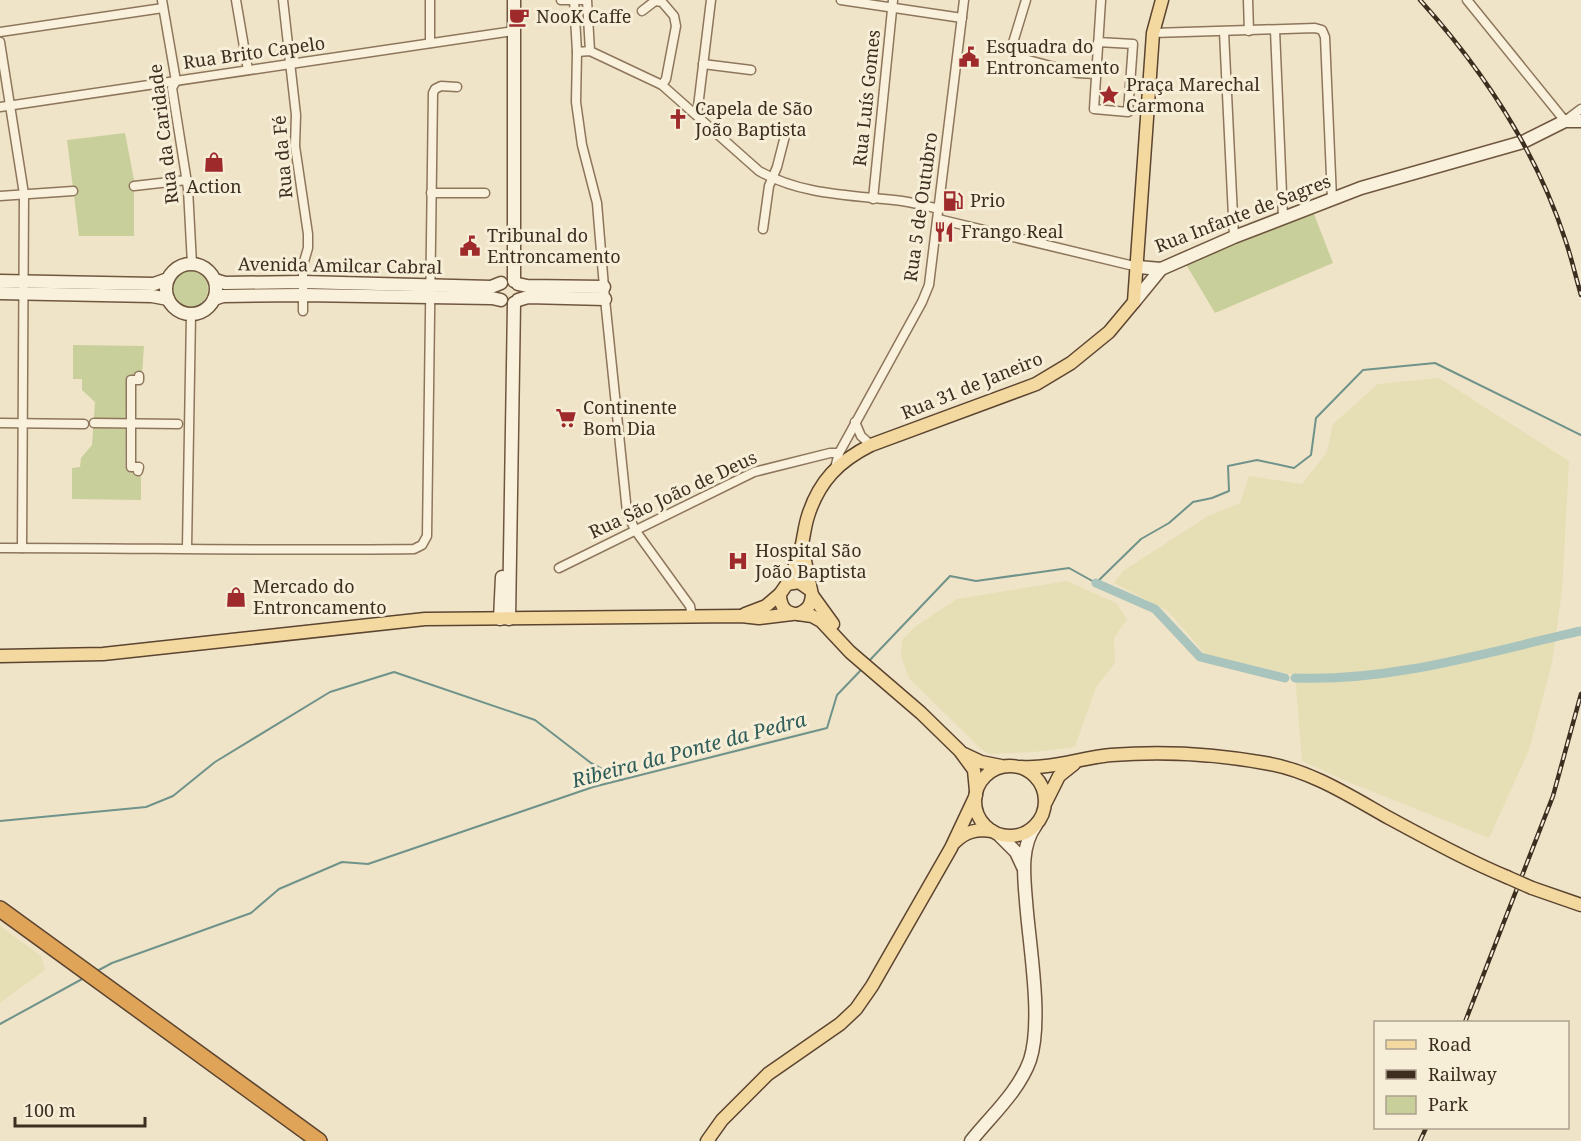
<svg xmlns="http://www.w3.org/2000/svg" width="1581" height="1141" viewBox="0 0 1581 1141" font-family="'Noto Serif',serif">
<rect width="100%" height="100%" fill="#f0e4c8"/>
<g fill="#e6deb5">
<path d="M1439 378 1569 461 1562 591 1552 663 1529 750 1489 838 1351 783 1302 761 1295 675 1206 655 1168 611 1114 583 1123 571 1208 516 1240 503 1249 476 1302 484 1327 452 1333 424 1378 384Z"/>
<path d="M1067 581 1116 603 1127 619 1114 638 1115 663 1096 687 1075 747 1034 752 990 754 981 749 909 678 901 656 902 640 916 626 957 599Z"/>
<path d="M0 926 41 956 45 970 0 1003Z"/>
</g>
<g fill="#c9cf9b">
<path d="M125 133 134 180V236H79L67 140Z"/>
<path d="M1312 209 1333 263 1215 313 1184 261Z"/>
<circle cx="190" cy="289" r="18"/>
<path d="M73 345 144 346 142 375 134 376V379H126L125 467 141 471V500L72 499V468L80 467 81 458 92 445 95 402 82 390V379H73Z"/>
</g>
<g fill="none" stroke-linecap="round" stroke-linejoin="round">
<g stroke="#6f938a" stroke-width="2">
<path d="M868 662 950 576 976 581 1069 568 1096 583 1141 539 1169 523 1193 502 1212 498 1229 491 1228 466 1257 460 1294 468 1311 455 1316 418 1363 370 1435 363 1581 435"/>
<path d="M0 821 146 807 173 796 215 762 330 692 394 672 535 720 591 763 622 780"/>
<path d="M97 971 112 963 251 913 279 889 342 862 368 864 593 787 827 728 837 695 862 669"/>
<path d="M0 1024 84 978"/>
</g>
<g stroke="#a9c4bc" stroke-width="9">
<path d="M1096 583 1155 609 1200 657 1285 678"/>
<path d="M1295 678C1392 682 1487 652 1581 631"/>
</g>
<g stroke="#8d765c" stroke-width="11">
<g id="street">
<path d="M162 0 176 81 172 88 188 189 192 264"/>
<path d="M236 0 248 70"/>
<path d="M283 0 296 115 295 146 308 234V248L303 265V311"/>
<path d="M561 0H587L590 51"/>
<path d="M574 0 577 52 590 51 662 85 759 171C803 196 854 195 902 201 915 203 927 206 939 209"/>
<path d="M841 0 962 18"/>
<path d="M1026 0 1012 46 1017 57 1077 73 1096 74"/>
<path d="M1248 0 1249 31"/>
<path d="M1467 0 1565 121 1581 109"/>
<path d="M642 11 655 1 662 2 674 16 676 26 666 79 662 85"/>
<path d="M1275 30 1283 217"/>
<path d="M0 32 163 8"/>
<path d="M1224 32 1234 237"/>
<path d="M1153 33 1315 28 1322 30 1325 37 1332 199"/>
<path d="M0 42 24 194 22 548"/>
<path d="M1098 42 1133 44 1128 112 1094 109 1101 0"/>
<path d="M430 43V0"/>
<path d="M577 52 576 102 582 145 597 203 605 299 627 512 635 530 690 606 692 616"/>
<path d="M703 64 751 70"/>
<path d="M0 107 513 31"/>
<path d="M697 115 711 0"/>
<path d="M134 186 187 180"/>
<path d="M431 193H485"/>
<path d="M0 196 73 191"/>
<path d="M873 199 893 0"/>
<path d="M938 219 1138 267"/>
<path d="M763 229 769 186 777 167 786 132"/>
<path d="M855 422 861 436 871 445"/>
<path d="M0 423 84 424"/>
<path d="M94 423 178 424"/>
<path d="M835 468 839 453 922 302 929 285 964 0"/>
<path d="M138 471 139 467H131V380H139V376"/>
<path d="M0 548C138 548 276 551 414 549L422 545 427 536 433 93 435 89 441 86 457 87"/>
<path d="M187 548 191 314"/>
<path d="M559 568 754 472 830 453H839"/>
</g>
</g>
<g stroke="#6f573f" stroke-width="15">
<g id="secondary">
<path d="M514 0V281"/>
<circle cx="191" cy="289" r="25"/>
<path d="M1138 267 1161 269 1234 237 1361 188 1523 142 1565 121H1581"/>
<path d="M215 280 225 283 303 282 491 287 501 283"/>
<path d="M0 281 154 284 168 279"/>
<path d="M518 284 527 286 604 287"/>
<path d="M0 293 152 296 168 299"/>
<path d="M214 299 223 296 303 295 492 298 501 300"/>
<path d="M518 300 528 297 605 299"/>
<path d="M1134 302 1161 269"/>
<path d="M500 619 502 577"/>
<path d="M509 619 514 303"/>
<path d="M999 835 1016 852 1023 867"/>
<path d="M971 1141C991 1116 1019 1091 1030 1060 1043 1020 1029 944 1026 901 1024 877 1020 846 1036 825"/>
</g>
</g>
<g stroke="#5b4430" stroke-width="15">
<g id="primary">
<path d="M803 551 812 595C811 605 808 610 798 614 786 614 780 607 780 594L787 584 799 582 809 589"/>
<path d="M787 584C793 571 799 558 802 544 804 535 805 525 808 516 819 481 839 461 871 445L1036 384 1071 363 1109 332 1134 302 1153 33 1162 0"/>
<path d="M812 595 833 624"/>
<path d="M745 614 766 606 780 594"/>
<path d="M798 614 812 616 821 621 850 652 921 713 960 751 974 770 976 791"/>
<path d="M0 656 103 654 425 619 741 616 759 618 792 614"/>
<path d="M964 754 981 762 1001 766"/>
<circle cx="1010" cy="801" r="35"/>
<path d="M1021 767C1052 769 1080 758 1111 755 1161 751 1215 754 1265 763 1310 770 1350 796 1389 818 1428 839 1466 860 1507 877"/>
<path d="M1046 802 1059 776 1074 764"/>
<path d="M955 842C966 831 977 829 992 831"/>
<path d="M1532 888 1581 905"/>
<path d="M707 1141 722 1120 768 1074 840 1024 856 1009 872 986 951 848 976 795"/>
</g>
</g>
<g stroke="#5b4430" stroke-width="18">
<path id="highway" d="M0 909 319 1141"/>
</g>
<use href="#street" stroke="#faf1dc" stroke-width="8"/>
<use href="#secondary" stroke="#faf1dc" stroke-width="12"/>
<use href="#primary" stroke="#f3d9a0" stroke-width="12"/>
<use href="#highway" stroke="#e0a458" stroke-width="15"/>
<g stroke="#3d2e20" stroke-width="4.5">
<g id="rail">
<path d="M1420 0C1483 70 1537 152 1566 242 1572 260 1576 278 1581 295"/>
<path d="M1465 1022 1553 796 1581 694"/>
<path d="M1420 1141 1426 1128"/>
</g>
</g>
<use href="#rail" stroke="#f7eed8" stroke-width="2" stroke-dasharray="7" stroke-linecap="butt"/>
<g stroke="#5b4430" stroke-width="15" stroke-linecap="butt">
<path id="primary-bridge" d="M1507 877 1532 888"/>
</g>
<use href="#primary-bridge" stroke="#f3d9a0" stroke-width="12"/>
</g>
<defs>
<g id="cafe-bare" transform="scale(1.62)"><path d="M-5.5-4.5H6V0H3Q3 3.5 0 3.5H-2.5Q-5.5 3.5-5.5 0ZM3-3.2v2h1.7v-2ZM-6 4.5H4V6H-6Z" fill="#9e2a2b" stroke="#f7eed8" stroke-width="2.5" paint-order="stroke"/></g>
<g id="civic-bare" transform="scale(1.62)"><path d="M-.6-6.5H3V-4.5H.6V-3L4-1V1h2V6H-6V1h2V-1L-.6-3ZM-1.2 2.5V6h2.4V2.5Z" fill="#9e2a2b" stroke="#f7eed8" stroke-width="2.5" paint-order="stroke"/></g>
<g id="sight-bare" transform="scale(1.62)"><path d="M0-6L1.8-2.2L6-1.7L2.9 1.2L3.7 5.4L0 3.3L-3.7 5.4L-2.9 1.2L-6-1.7L-1.8-2.2Z" fill="#9e2a2b" stroke="#f7eed8" stroke-width="2.5" paint-order="stroke"/></g>
<g id="church-bare" transform="scale(1.62)"><path d="M-1.2-6h2.4v3.5h3.3v2.4h-3.3V6h-2.4V-.1h-3.3v-2.4h3.3Z" fill="#9e2a2b" stroke="#f7eed8" stroke-width="2.5" paint-order="stroke"/></g>
<g id="shop-bare" transform="scale(1.62)"><path d="M-5-2.5h2.3a2.7 3.5 0 0 1 5.4 0H5L5.5 6h-11ZM-1.5-2.5h3a1.5 2.3 0 0 0-3 0Z" fill="#9e2a2b" stroke="#f7eed8" stroke-width="2.5" paint-order="stroke"/></g>
<g id="fuel-bare" transform="scale(1.62)"><path d="M-5.5-6h7V0h2V4h1.3V-2.5L3-4.5l.8-.8L6-3V5H2.5V1h-1V6h-7ZM-4.2-4.7v3.2H.2V-4.7Z" fill="#9e2a2b" stroke="#f7eed8" stroke-width="2.5" paint-order="stroke"/></g>
<g id="restaurant-bare" transform="scale(1.62)"><path d="M-5-6h1v4h1v-4h1v4h1v-4h1v5L-1.5 .5V6h-2V.5L-5-1ZM5-6V6H3V1.5H1.5Q1.5-4 5-6Z" fill="#9e2a2b" stroke="#f7eed8" stroke-width="2.5" paint-order="stroke"/></g>
<g id="supermarket-bare" transform="scale(1.62)"><path d="M-6-5.5h2.5l.6 2H6L4.5 2H-2.5L-4.4-4H-6ZM-1.5 3.2a1.3 1.3 0 1 0 .1 0ZM3 3.2a1.3 1.3 0 1 0 .1 0Z" fill="#9e2a2b" stroke="#f7eed8" stroke-width="2.5" paint-order="stroke"/></g>
<g id="hospital-bare" transform="scale(1.62)"><path d="M-5-5h3v3.5h4V-5h3V5h-3V1.5h-4V5h-3Z" fill="#9e2a2b" stroke="#f7eed8" stroke-width="2.5" paint-order="stroke"/></g>
</defs>
<g fill-rule="evenodd">
<use href="#cafe-bare" x="519" y="17"/>
<use href="#civic-bare" x="969" y="57"/>
<use href="#sight-bare" x="1109" y="95"/>
<use href="#church-bare" x="678" y="119"/>
<use href="#shop-bare" x="214" y="162"/>
<use href="#fuel-bare" x="953" y="201"/>
<use href="#restaurant-bare" x="944" y="232"/>
<use href="#civic-bare" x="470" y="246"/>
<use href="#supermarket-bare" x="566" y="418"/>
<use href="#hospital-bare" x="738" y="561"/>
<use href="#shop-bare" x="236" y="597"/>
</g>
<g text-anchor="middle" stroke-width="6" stroke-linejoin="round" paint-order="stroke">
<g font-size="18" fill="#3d2e20" stroke="#f7eed8" text-anchor="start">
<text x="536" y="23">NooK Caffe</text>
<text x="986" y="53">Esquadra do<tspan x="986" dy="21">Entroncamento</tspan></text>
<text x="1126" y="91">Praça Marechal<tspan x="1126" dy="21">Carmona</tspan></text>
<text x="695" y="115">Capela de São<tspan x="695" dy="21">João Baptista</tspan></text>
<text x="214" y="193" text-anchor="middle">Action</text>
<text x="970" y="207">Prio</text>
<text x="961" y="238">Frango Real</text>
<text x="487" y="242">Tribunal do<tspan x="487" dy="21">Entroncamento</tspan></text>
<text x="583" y="414">Continente<tspan x="583" dy="21">Bom Dia</tspan></text>
<text x="755" y="557">Hospital São<tspan x="755" dy="21">João Baptista</tspan></text>
<text x="253" y="593">Mercado do<tspan x="253" dy="21">Entroncamento</tspan></text>
</g>
<g font-size="18" fill="#3d2e20" stroke="#f7eed8">
<text transform="translate(254 53) rotate(-8)" y="6">Rua Brito Capelo</text>
<text transform="translate(867 98) rotate(-84)" y="6">Rua Luís Gomes</text>
<text transform="translate(164 134) rotate(-97)" y="6">Rua da Caridade</text>
<text transform="translate(283 157) rotate(-95)" y="6">Rua da Fé</text>
<text transform="translate(921 207) rotate(-82)" y="6">Rua 5 de Outubro</text>
<text transform="translate(1243 214) rotate(-21)" y="6">Rua Infante de Sagres</text>
<text transform="translate(340 266) rotate(1)" y="6">Avenida Amilcar Cabral</text>
<text transform="translate(972 386) rotate(-22)" y="6">Rua 31 de Janeiro</text>
<text transform="translate(673 495) rotate(-25)" y="6">Rua São João de Deus</text>
</g>
<g font-size="20" font-style="italic" fill="#2f5d5a" stroke="#f7eed8">
<text transform="translate(689 750) rotate(-15)" y="7">Ribeira da Ponte da Pedra</text>
</g>
</g>
<rect x="1374" y="1021" width="195" height="108" fill="#f7eed8" stroke="#ada18e" stroke-width="1.5"/>
<rect x="1386" y="1040" width="30" height="9" fill="#f3d9a0" stroke="#ada18e" stroke-width="1.5"/>
<text x="1428" y="1051" font-size="18" fill="#3d2e20">Road</text>
<rect x="1386" y="1070" width="30" height="9" fill="#3d2e20" stroke="#ada18e" stroke-width="1.5"/>
<text x="1428" y="1081" font-size="18" fill="#3d2e20">Railway</text>
<rect x="1386" y="1096" width="30" height="18" fill="#c9cf9b" stroke="#ada18e" stroke-width="1.5"/>
<text x="1428" y="1111" font-size="18" fill="#3d2e20">Park</text>
<path d="M15 1117v9h130v-9" fill="none" stroke="#3d2e20" stroke-width="3"/>
<text x="24" y="1117" font-size="18" fill="#3d2e20" stroke="#f7eed8" stroke-width="4.5" paint-order="stroke">100 m</text>
</svg>
